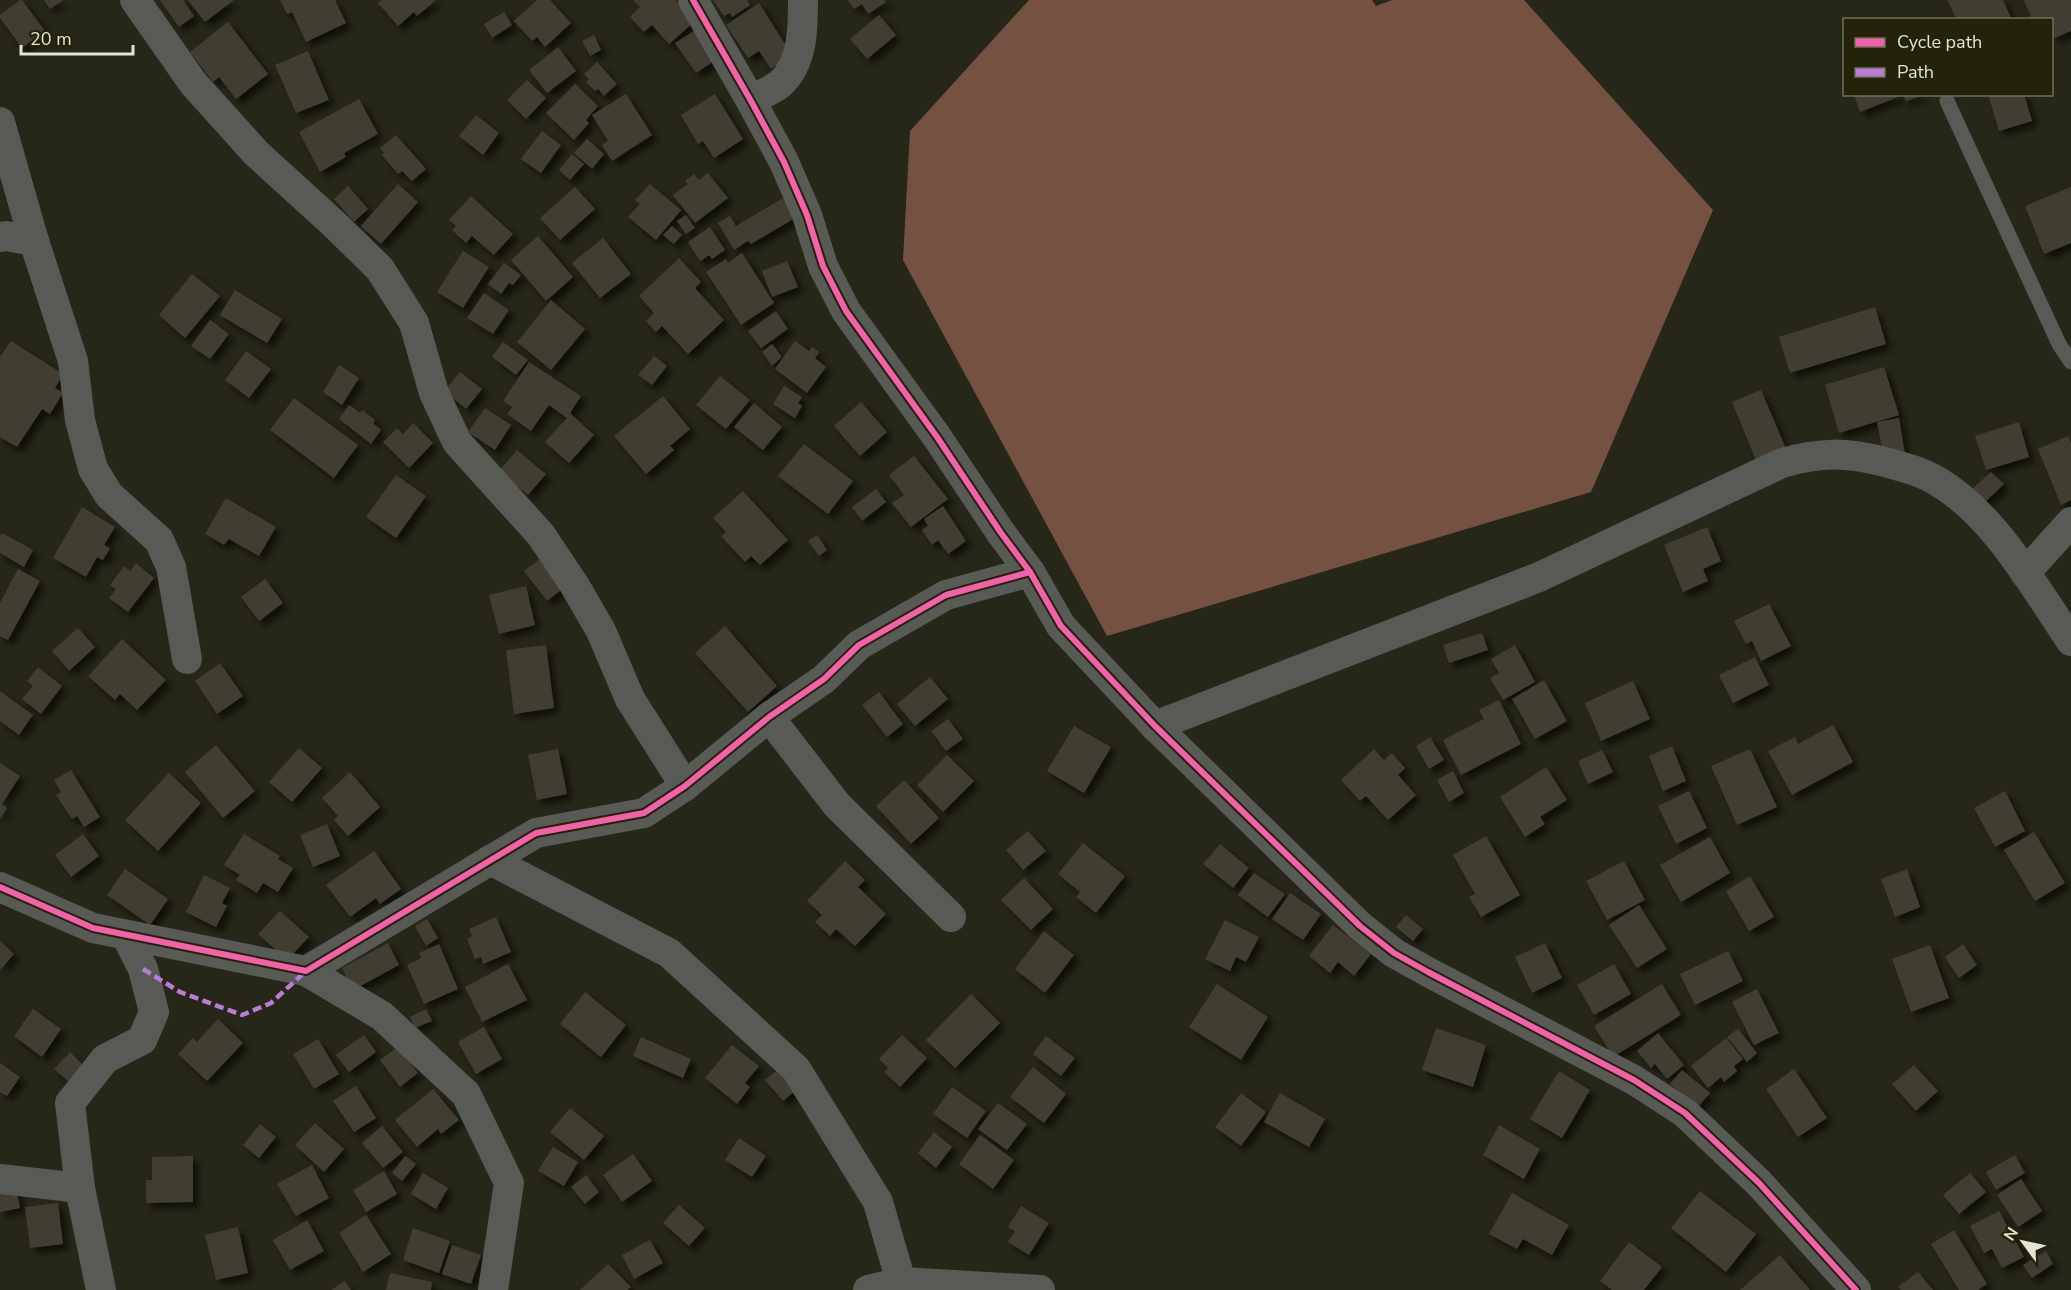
<svg xmlns="http://www.w3.org/2000/svg" width="2071" height="1290" viewBox="0 0 2071 1290" font-family="'Nunito Sans',sans-serif">
<defs>
<filter id="shadow"><feDropShadow dx="5.5" dy="5.5" stdDeviation="3" flood-color="#0009"/></filter>
</defs>
<rect width="100%" height="100%" fill="#262718"/>
<path fill="#755142" d="M1029 0H1372L1376 6 1392 0H1524L1713 210 1591 492 1107 636 903 260 910 131Z"/>
<g fill="#423e30" filter="url(#shadow)">
<path d="M20 0H22L45 31 22 48 0 18V15Z"/>
<path d="M44 0H63L50 9Z"/>
<path d="M160 0H183L194 16 179 27Z"/>
<path d="M188 0H234L205 22Z"/>
<path d="M280 0H335L346 23 306 42 292 12 287 14Z"/>
<path d="M382 0H436L417 16 414 12 398 26 378 3Z"/>
<path d="M537 0H550L571 23 545 47 537 37 532 41 514 21Z"/>
<path d="M633 0H675L694 22 669 44 652 25 644 32 630 17 640 7Z"/>
<path d="M713 0H747L750 5 732 17 730 13 724 16Z"/>
<path d="M848 0H885L886 2 868 14 862 4 854 9Z"/>
<path d="M1947 0H2003L2012 20H1957Z"/>
<path d="M2024 0H2071V31L2052 39V20H2032Z"/>
<path d="M759 3 792 55 771 69 759 51 748 58 726 25Z"/>
<path d="M504 12 512 25 492 38 484 24Z"/>
<path d="M879 15 896 35 867 59 850 39Z"/>
<path d="M228 22 268 74 236 99 219 77 213 82 190 52Z"/>
<path d="M694 31 714 61 696 73 675 43Z"/>
<path d="M594 35 601 50 590 56 582 41Z"/>
<path d="M558 47 576 71 547 93 529 70Z"/>
<path d="M308 51 329 100 296 113 275 65Z"/>
<path d="M597 62 617 84 604 96 598 89 595 91 586 82 589 79 584 74Z"/>
<path d="M527 80 546 98 526 119 507 100Z"/>
<path d="M575 84 598 106 586 120 589 123 574 140 546 113Z"/>
<path d="M626 94 652 135 612 161 602 145 608 141 592 115Z"/>
<path d="M715 94 743 139 714 158 703 141 698 144 681 115Z"/>
<path d="M1854 94H1924V95L1906 101 1903 95 1860 112Z"/>
<path d="M1988 94H2024L2032 121 1999 131Z"/>
<path d="M359 99 378 134 344 153 346 157 320 172 299 132Z"/>
<path d="M476 115 499 133 483 155 459 136Z"/>
<path d="M542 131 561 145 541 173 521 159Z"/>
<path d="M396 135 426 169 412 181 402 171 398 174 382 155 384 153 380 148Z"/>
<path d="M587 139 604 154 592 169 574 153Z"/>
<path d="M572 154 584 164 570 180 559 170Z"/>
<path d="M708 173 728 198 695 223 673 195 688 184 685 181 694 174 699 180Z"/>
<path d="M398 184 418 202 381 244 361 226Z"/>
<path d="M650 184 681 210 656 240 628 217 640 204 635 200Z"/>
<path d="M348 186 368 209 354 222 334 199Z"/>
<path d="M575 187 595 209 560 240 540 218Z"/>
<path d="M2071 187V243L2044 254 2025 206Z"/>
<path d="M471 196 513 234 494 255 472 236 466 243 452 230 456 226 449 220Z"/>
<path d="M783 198 795 218 751 244 748 241 734 250 718 223 730 216 736 226Z"/>
<path d="M686 215 695 228 686 234 677 221Z"/>
<path d="M672 226 682 235 674 244 663 235Z"/>
<path d="M710 227 725 250 712 259 709 255 700 261 688 242Z"/>
<path d="M538 236 573 277 546 301 511 260Z"/>
<path d="M603 238 631 274 600 298 572 263Z"/>
<path d="M463 251 489 267 463 308 437 292Z"/>
<path d="M742 253 774 303 741 325 706 272 726 259 728 263Z"/>
<path d="M679 258 701 282 695 288 724 320 688 354 662 326 656 332 646 321 654 313 639 296Z"/>
<path d="M787 261 798 287 772 297 762 271Z"/>
<path d="M504 263 521 275 513 285 509 283 501 294 488 284Z"/>
<path d="M192 274 220 296 185 338 159 315Z"/>
<path d="M235 290 282 319 267 343 220 315Z"/>
<path d="M484 293 509 310 493 334 467 318Z"/>
<path d="M551 300 585 329 551 370 517 342Z"/>
<path d="M1875 307 1886 344 1790 373 1779 337Z"/>
<path d="M776 311 788 329 761 348 748 331Z"/>
<path d="M210 320 229 334 210 359 191 346Z"/>
<path d="M11 341 63 374 55 388 63 393 50 414 42 409 17 447 0 437V357Z"/>
<path d="M795 341 809 351 812 347 819 352 815 358 826 367 807 393 775 369Z"/>
<path d="M503 342 528 360 516 375 492 357Z"/>
<path d="M772 344 782 357 772 366 762 352Z"/>
<path d="M246 351 271 369 249 398 225 380Z"/>
<path d="M654 356 667 366 652 385 638 375Z"/>
<path d="M529 362 581 396 570 413 594 435 569 463 545 442 567 418 549 405 531 431 507 414 512 407 503 401Z"/>
<path d="M339 365 359 378 342 405 323 392Z"/>
<path d="M1884 367 1899 415 1839 433 1825 385Z"/>
<path d="M460 372 482 389 466 409 444 391Z"/>
<path d="M720 376 750 400 726 429 696 405Z"/>
<path d="M784 386 802 397 798 403 802 406 795 418 773 404Z"/>
<path d="M1761 390 1787 451 1757 463 1732 402Z"/>
<path d="M663 396 690 429 670 446 674 450 646 474 614 436Z"/>
<path d="M294 398 358 445 334 478 270 430Z"/>
<path d="M861 402 887 432 860 456 834 426Z"/>
<path d="M754 403 782 427 763 450 734 427Z"/>
<path d="M349 405 360 413 362 410 375 420 373 423 381 430 371 444 339 419Z"/>
<path d="M485 408 511 425 495 450 468 432Z"/>
<path d="M1899 418 1905 454 1884 458 1877 422Z"/>
<path d="M2019 422 2029 457 1986 470 1975 436Z"/>
<path d="M413 423 433 443 409 468 383 442 397 428 403 434Z"/>
<path d="M2068 436 2071 443V500L2061 505 2038 449Z"/>
<path d="M804 444 853 481 828 514 778 476Z"/>
<path d="M517 450 546 474 528 495 499 471Z"/>
<path d="M914 456 948 499 911 527 892 503 904 495 889 475Z"/>
<path d="M1991 472 2004 484 1983 504 1970 491Z"/>
<path d="M396 475 426 496 396 538 366 517Z"/>
<path d="M876 489 886 502 862 521 852 507Z"/>
<path d="M743 491 788 540 760 565 751 556 745 562 721 536 726 532 713 518Z"/>
<path d="M226 498 276 527 259 556 229 539 224 545 205 534Z"/>
<path d="M943 506 966 541 948 554 938 540 932 545 922 530 928 526 924 519Z"/>
<path d="M82 507 115 527 104 545 110 548 103 560 97 557 86 577 53 558Z"/>
<path d="M1707 527 1721 561 1703 569 1708 581 1683 592 1664 545Z"/>
<path d="M2 533 33 550 24 567 0 553V536Z"/>
<path d="M817 535 827 550 819 556 808 541Z"/>
<path d="M544 556 566 586 547 601 524 571Z"/>
<path d="M136 563 154 578 128 612 109 598 116 589 110 585 124 566 130 571Z"/>
<path d="M18 569 40 581 8 640 0 636V603Z"/>
<path d="M265 579 283 603 259 621 241 597Z"/>
<path d="M526 586 535 625 499 634 489 595Z"/>
<path d="M1769 604 1791 646 1761 661 1752 641 1746 644 1734 621Z"/>
<path d="M725 626 777 686 748 712 695 653Z"/>
<path d="M78 628 95 647 69 671 52 651Z"/>
<path d="M1482 633 1488 650 1449 663 1443 645Z"/>
<path d="M122 639 166 680 137 710 120 694 115 700 88 676Z"/>
<path d="M546 645 554 708 514 714 506 650Z"/>
<path d="M1515 645 1535 682 1503 700 1490 678 1499 673 1491 659Z"/>
<path d="M1755 657 1769 685 1733 703 1719 675Z"/>
<path d="M220 663 243 696 217 714 195 681Z"/>
<path d="M38 667 62 686 41 714 22 699 33 686 27 681Z"/>
<path d="M930 677 948 699 915 726 897 704Z"/>
<path d="M1544 680 1567 721 1535 739 1512 699Z"/>
<path d="M1633 681 1650 719 1601 741 1585 703Z"/>
<path d="M0 691 33 715 19 735 0 721Z"/>
<path d="M879 692 903 724 887 737 862 705Z"/>
<path d="M1499 700 1521 744 1461 775 1443 740 1484 719 1479 710Z"/>
<path d="M948 719 963 739 946 751 931 731Z"/>
<path d="M1833 725 1853 762 1792 795 1768 751 1795 737 1798 744Z"/>
<path d="M1074 726 1111 747 1084 793 1047 771Z"/>
<path d="M1430 737 1444 760 1429 769 1416 746Z"/>
<path d="M216 745 255 791 223 818 185 772Z"/>
<path d="M1672 746 1686 781 1663 791 1649 756Z"/>
<path d="M299 748 322 768 292 802 269 782Z"/>
<path d="M558 749 567 794 537 800 528 755Z"/>
<path d="M1374 749 1384 760 1392 753 1405 768 1398 775 1416 795 1388 820 1366 796 1360 801 1341 780Z"/>
<path d="M1750 749 1777 807 1737 825 1711 766Z"/>
<path d="M1602 750 1613 772 1588 784 1578 761Z"/>
<path d="M947 755 974 781 943 812 917 785Z"/>
<path d="M0 763 20 776 2 804 7 808 0 819Z"/>
<path d="M1546 767 1567 800 1540 817 1545 824 1525 837 1500 797Z"/>
<path d="M71 770 100 817 84 827 77 816 72 819 56 795 61 792 54 780Z"/>
<path d="M1453 771 1464 793 1449 802 1437 780Z"/>
<path d="M350 772 380 807 348 836 334 820 338 816 322 798Z"/>
<path d="M169 773 201 803 158 851 125 820Z"/>
<path d="M904 780 939 818 911 844 876 806Z"/>
<path d="M1689 791 1707 828 1676 844 1658 806Z"/>
<path d="M2005 791 2025 831 1995 847 1974 808Z"/>
<path d="M327 824 340 856 313 867 300 835Z"/>
<path d="M1028 831 1046 851 1023 870 1006 850Z"/>
<path d="M2034 832 2065 883 2035 901 2004 850Z"/>
<path d="M83 834 99 856 71 877 55 855Z"/>
<path d="M244 834 280 856 278 859 293 868 278 892 263 883 257 893 236 880 240 875 224 865Z"/>
<path d="M1486 836 1520 895 1481 917 1469 897 1475 894 1453 855Z"/>
<path d="M1710 837 1730 873 1681 902 1660 865Z"/>
<path d="M1083 843 1125 876 1096 913 1076 897 1080 892 1058 874Z"/>
<path d="M1220 844 1249 868 1233 888 1203 864Z"/>
<path d="M374 851 401 889 380 904 376 898 350 917 326 885Z"/>
<path d="M845 861 865 880 858 887 886 914 855 946 836 929 830 936 815 922 822 915 807 901Z"/>
<path d="M1624 861 1645 900 1607 920 1586 881Z"/>
<path d="M125 869 168 899 150 925 107 895Z"/>
<path d="M1907 869 1920 907 1895 917 1881 879Z"/>
<path d="M1254 873 1285 894 1268 917 1238 895Z"/>
<path d="M204 875 230 888 222 903 227 906 216 927 186 912Z"/>
<path d="M1750 876 1774 917 1749 931 1726 891Z"/>
<path d="M1024 878 1053 909 1031 930 1001 900Z"/>
<path d="M1290 893 1321 914 1303 940 1272 919Z"/>
<path d="M1639 905 1667 949 1637 968 1609 925Z"/>
<path d="M280 911 309 937 287 960 258 934Z"/>
<path d="M1406 915 1423 929 1413 941 1396 927Z"/>
<path d="M496 917 511 952 483 964 481 957 475 959 467 939 472 936 469 929Z"/>
<path d="M427 919 438 938 426 946 415 926Z"/>
<path d="M1225 920 1259 937 1246 962 1236 957 1230 971 1205 959Z"/>
<path d="M1333 925 1371 954 1354 976 1338 962 1330 973 1309 956Z"/>
<path d="M1044 931 1074 955 1045 993 1015 969Z"/>
<path d="M0 941 14 954 0 970Z"/>
<path d="M388 943 399 965 353 990 342 968Z"/>
<path d="M1545 943 1562 978 1532 993 1515 957Z"/>
<path d="M439 944 458 989 424 1004 407 965 421 958 419 953Z"/>
<path d="M1963 944 1977 965 1959 978 1945 957Z"/>
<path d="M1930 945 1949 998 1911 1012 1892 959Z"/>
<path d="M1728 951 1743 981 1695 1005 1680 974Z"/>
<path d="M508 964 527 1000 482 1022 465 987Z"/>
<path d="M1614 964 1631 994 1594 1015 1577 985Z"/>
<path d="M1217 984 1268 1017 1241 1060 1189 1027Z"/>
<path d="M1662 984 1681 1015 1613 1057 1594 1026Z"/>
<path d="M1757 989 1779 1033 1754 1045 1732 1002Z"/>
<path d="M585 992 626 1025 601 1057 560 1024Z"/>
<path d="M971 994 1000 1023 955 1068 926 1040Z"/>
<path d="M33 1009 61 1029 42 1057 14 1036Z"/>
<path d="M426 1009 432 1021 415 1028 410 1017Z"/>
<path d="M218 1019 243 1043 207 1081 178 1054 193 1038 197 1042Z"/>
<path d="M484 1027 502 1059 476 1074 458 1042Z"/>
<path d="M1436 1028 1486 1045 1473 1087 1422 1070Z"/>
<path d="M1738 1029 1757 1053 1747 1062 1727 1037Z"/>
<path d="M1658 1033 1684 1065 1667 1079 1655 1064 1651 1068 1637 1051Z"/>
<path d="M364 1035 376 1052 349 1072 336 1055Z"/>
<path d="M902 1035 927 1058 900 1087 884 1072 888 1068 879 1059Z"/>
<path d="M1046 1036 1075 1058 1061 1076 1033 1054Z"/>
<path d="M641 1037 691 1059 683 1078 633 1056Z"/>
<path d="M1726 1038 1743 1059 1734 1066 1737 1071 1724 1082 1721 1077 1708 1088 1691 1066Z"/>
<path d="M318 1039 339 1074 314 1089 293 1054Z"/>
<path d="M732 1045 759 1066 745 1083 750 1087 737 1104 705 1078Z"/>
<path d="M398 1047 418 1073 400 1087 380 1060Z"/>
<path d="M70 1052 83 1065 68 1081 54 1069Z"/>
<path d="M0 1063 20 1077 7 1096 0 1092Z"/>
<path d="M1914 1065 1938 1091 1916 1111 1892 1084Z"/>
<path d="M783 1066 800 1087 783 1101 765 1080Z"/>
<path d="M1033 1067 1066 1094 1044 1123 1010 1097Z"/>
<path d="M1794 1069 1827 1118 1798 1137 1766 1089Z"/>
<path d="M1682 1070 1710 1093 1698 1107 1670 1084Z"/>
<path d="M1559 1071 1590 1090 1562 1138 1530 1119Z"/>
<path d="M356 1086 376 1118 354 1132 333 1101Z"/>
<path d="M952 1087 986 1111 967 1138 933 1114Z"/>
<path d="M433 1089 459 1120 441 1134 438 1129 417 1147 395 1120Z"/>
<path d="M1241 1093 1266 1112 1241 1146 1215 1127Z"/>
<path d="M1280 1093 1325 1119 1309 1147 1264 1122Z"/>
<path d="M998 1103 1027 1124 1007 1150 978 1129Z"/>
<path d="M570 1108 604 1136 584 1160 550 1132Z"/>
<path d="M315 1123 344 1149 324 1172 295 1145Z"/>
<path d="M260 1124 276 1137 259 1158 243 1145Z"/>
<path d="M1499 1125 1540 1149 1524 1179 1483 1155Z"/>
<path d="M382 1126 403 1152 383 1168 362 1143Z"/>
<path d="M934 1132 952 1147 936 1168 918 1153Z"/>
<path d="M980 1135 1014 1160 993 1189 959 1164Z"/>
<path d="M739 1138 766 1156 752 1177 725 1160Z"/>
<path d="M553 1147 578 1162 564 1186 538 1171Z"/>
<path d="M633 1154 652 1181 622 1202 603 1175Z"/>
<path d="M2015 1155 2025 1173 1996 1190 1986 1172Z"/>
<path d="M193 1156V1202L146 1203V1180H152V1157Z"/>
<path d="M405 1156 416 1164 402 1181 392 1173Z"/>
<path d="M312 1165 329 1198 296 1216 277 1184Z"/>
<path d="M384 1171 397 1194 366 1212 353 1190Z"/>
<path d="M423 1173 448 1188 436 1209 411 1194Z"/>
<path d="M1970 1173 1986 1192 1959 1214 1943 1195Z"/>
<path d="M586 1175 599 1192 585 1204 571 1187Z"/>
<path d="M2021 1179 2042 1211 2018 1227 1997 1195Z"/>
<path d="M16 1187 20 1208 0 1212V1190Z"/>
<path d="M1700 1191 1756 1234 1726 1272 1671 1228Z"/>
<path d="M1512 1193 1569 1225 1552 1255 1523 1239 1517 1249 1489 1234Z"/>
<path d="M58 1203 63 1244 30 1248 25 1207Z"/>
<path d="M679 1205 705 1228 689 1246 663 1223Z"/>
<path d="M1021 1206 1049 1223 1029 1255 1008 1242 1015 1231 1008 1227Z"/>
<path d="M1999 1211 2024 1257 2002 1268 1992 1249 1984 1253 1970 1226Z"/>
<path d="M366 1215 391 1254 363 1272 339 1233Z"/>
<path d="M307 1220 324 1251 290 1270 273 1240Z"/>
<path d="M238 1227 248 1273 216 1280 205 1235Z"/>
<path d="M413 1228 450 1241 439 1273 403 1260Z"/>
<path d="M1954 1230 1987 1284 1978 1290H1959L1931 1244Z"/>
<path d="M650 1240 663 1263 634 1279 622 1255Z"/>
<path d="M1629 1242 1662 1267 1644 1290H1612L1600 1281Z"/>
<path d="M452 1245 481 1255 471 1284 442 1274Z"/>
<path d="M2046 1251 2053 1264 2032 1278 2023 1265Z"/>
<path d="M1780 1255 1810 1290H1740Z"/>
<path d="M608 1264 631 1287 627 1290H580Z"/>
<path d="M1918 1272 1933 1290H1901L1898 1287Z"/>
<path d="M390 1273 432 1282 431 1290H386Z"/>
<path d="M345 1281 351 1290H331Z"/>
</g>
<g fill="none" stroke-linecap="round" stroke-linejoin="round">
<path stroke="#585b55" stroke-width="15" d="M1947 101 2059 344 2071 362"/>
<g stroke="#585b55" stroke-width="30">
<path d="M135 0 193 83 256 153 334 224 380 269 414 323 434 393 457 442 541 535 575 586 601 631 630 699 685 786"/>
<path d="M693 0 751 101 784 162 807 215 823 266 846 311 937 437 1001 533 1030 572 1061 626 1155 726 1360 926 1394 953 1428 972 1634 1080 1685 1113 1759 1183 1856 1290"/>
<path d="M751 101C760 95 772 90 780 84 803 63 803 29 803 0"/>
<path d="M0 122 34 241 73 361 80 420 93 469 109 495 159 540 171 567 187 659"/>
<path d="M0 237 6 236 34 241"/>
<path d="M2025 573 2071 522"/>
<path d="M769 717 837 805 951 917"/>
<path d="M1155 726 1539 577 1782 463C1821 452 1846 452 1885 462 1903 467 1921 471 1937 481 1995 515 2034 587 2071 641"/>
<path d="M490 860 669 953 796 1069 878 1202 901 1282"/>
<path d="M0 887 93 928 306 971 536 833 644 813 685 786 769 717 824 679 859 645 946 595 1030 572"/>
<path d="M306 971 382 1016 466 1094 509 1183 493 1290"/>
<path d="M0 1179 80 1188"/>
<path d="M101 1290 80 1188 70 1103 105 1059 142 1040 154 1012 143 969 126 935"/>
<path d="M868 1290 901 1282 1040 1290"/>
</g>
<path stroke="#bd7bd9" stroke-width="4.5" stroke-dasharray="9 4.5" stroke-linecap="butt" d="M143 969 180 992 242 1015 271 1003 306 971"/>
<g stroke="#222308" stroke-width="10">
<g id="cycleway">
<path d="M693 0 751 101 784 162 807 215 823 266 846 311 937 437 1001 533 1030 572 1061 626 1155 726 1360 926 1394 953 1428 972 1634 1080 1685 1113 1759 1183 1856 1290"/>
<path d="M0 887 93 928 306 971 536 833 644 813 685 786 769 717 824 679 859 645 946 595 1030 572"/>
</g>
</g>
<use href="#cycleway" stroke="#f560ab" stroke-width="6"/>
</g>
<rect x="1843" y="18" width="210" height="78" fill="#222308" stroke="#6f705a" stroke-width="1.5"/>
<rect x="1855" y="38" width="30" height="9" fill="#f560ab" stroke="#6f705a" stroke-width="1.5"/>
<text x="1897" y="48" font-size="18" fill="#e3e4d4">Cycle path</text>
<rect x="1855" y="68" width="30" height="9" fill="#bd7bd9" stroke="#6f705a" stroke-width="1.5"/>
<text x="1897" y="78" font-size="18" fill="#e3e4d4">Path</text>
<g transform="translate(2023 1242) rotate(303)" stroke="#222308" stroke-width="4.5" paint-order="stroke">
<path d="M0-4.5L10 22L0 15L-10 22Z" fill="#e3e4d4"/>
<text y="-9" font-size="16" font-weight="bold" text-anchor="middle" fill="#e3e4d4">N</text>
</g>
<path d="M21 45v9h112v-9" fill="none" stroke="#e3e4d4" stroke-width="3"/>
<text x="30" y="45" font-size="18" fill="#e3e4d4" stroke="#222308" stroke-width="4.5" paint-order="stroke">20 m</text>
</svg>
